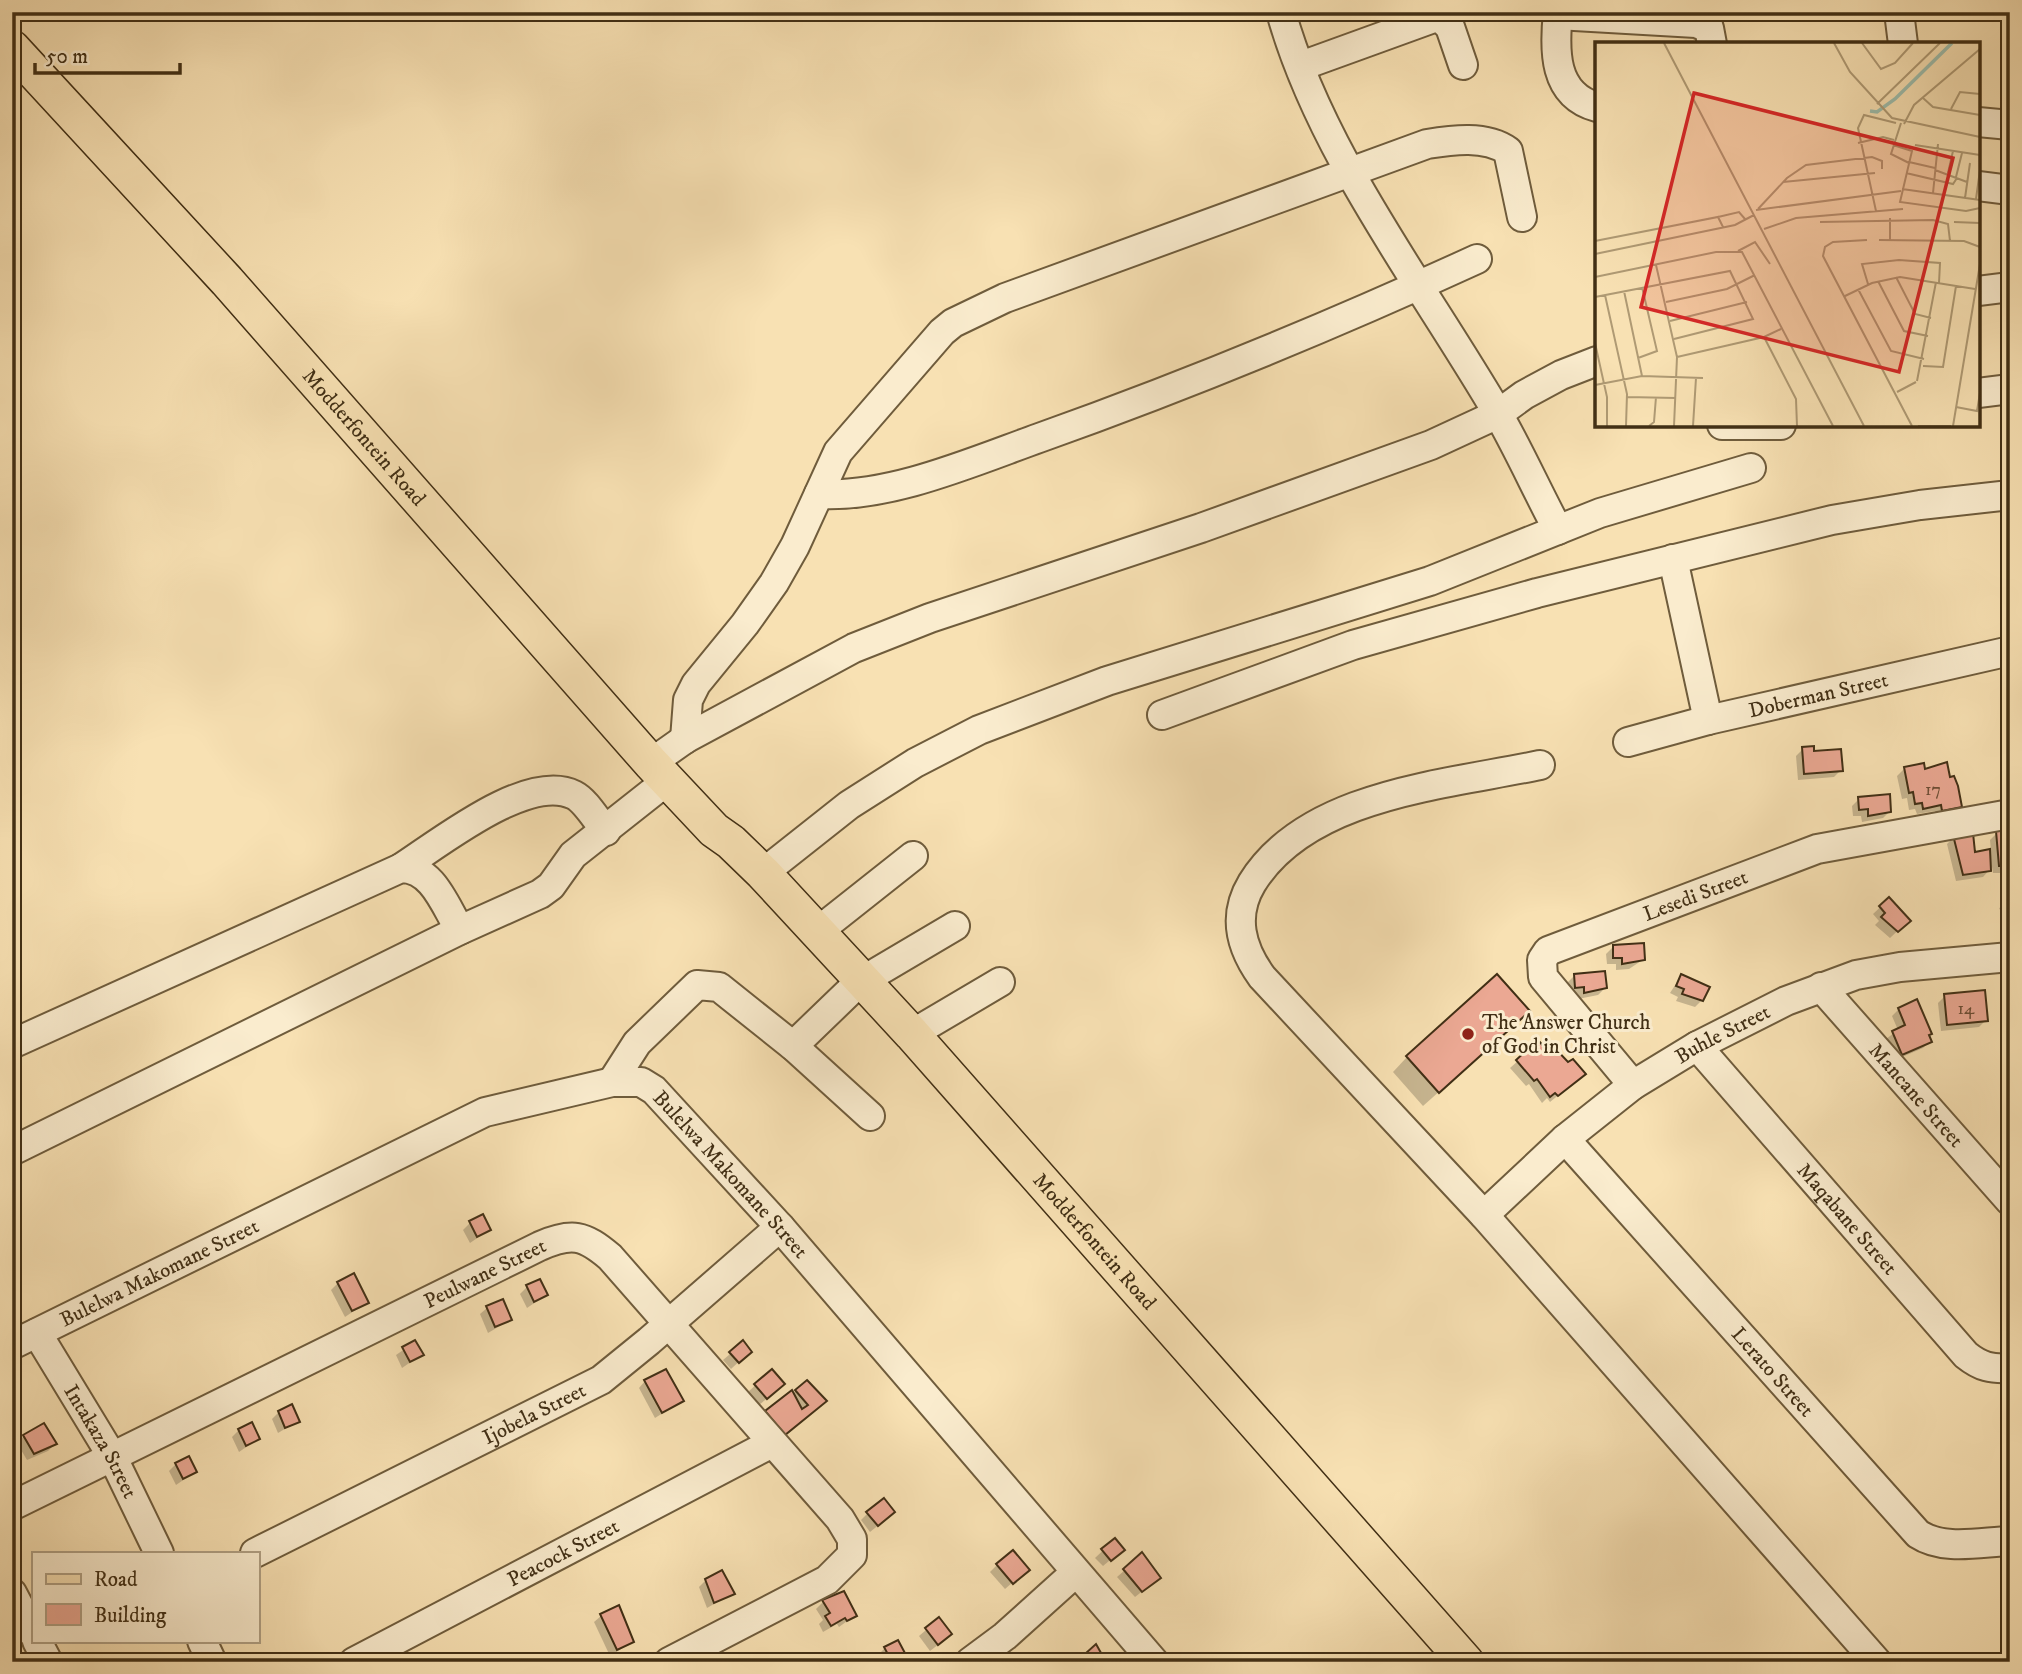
<svg xmlns="http://www.w3.org/2000/svg" width="2022" height="1674" viewBox="0 0 2022 1674" font-family="'IM FELL DW Pica',serif">
<rect width="100%" height="100%" fill="#f8e1b3"/>
<filter id="stains"><feTurbulence type="fractalNoise" baseFrequency=".00286" numOctaves="4"/><feColorMatrix values="0 0 0 0 .2 0 0 0 0 .09 0 0 0 0 .02 0 0 0 .5 -.17"/></filter>
<radialGradient id="worn" r=".72"><stop offset=".6" stop-color="#630" stop-opacity="0"/><stop offset="1" stop-color="#630" stop-opacity=".3"/></radialGradient>
<g fill="#0003">
<path d="M1803 749 1812 753 1841 770 1834 777 1798 780 1796 756Z"/>
<path d="M1904 769 1924 772 1960 806 1953 813 1936 817 1935 811 1917 814 1915 809 1909 810 1907 798 1902 799 1897 776Z"/>
<path d="M1859 799 1890 811 1883 818 1862 822 1861 816H1853L1852 806Z"/>
<path d="M2010 832V873H1993L1992 867 1983 877 1956 881 1947 844 1954 837 1974 854 1991 851 1990 840 1997 833Z"/>
<path d="M2010 890V914L1999 909Z"/>
<path d="M1889 899 1908 921 1890 938 1875 925 1879 921 1873 914Z"/>
<path d="M1613 947 1644 959 1629 969 1616 970V964H1607L1606 954Z"/>
<path d="M1574 976 1605 988 1598 995 1578 999 1577 993 1568 994 1567 983Z"/>
<path d="M1681 976 1702 1000 1695 1007 1676 1001 1678 997 1670 993Z"/>
<path d="M1945 996 1986 1020 1979 1027 1941 1031 1938 1003Z"/>
<path d="M1899 1009 1930 1041 1923 1048 1895 1060 1886 1039 1898 1030 1892 1016Z"/>
<path d="M1513 1026 1423 1106 1393 1072 1407 1057Z"/>
<path d="M1538 1043 1577 1080 1550 1102 1547 1098 1542 1103 1529 1084 1526 1086 1510 1068Z"/>
<path d="M470 1223 489 1230 470 1243 463 1230Z"/>
<path d="M338 1283 367 1302 345 1317 331 1290Z"/>
<path d="M527 1287 546 1295 527 1308 520 1294Z"/>
<path d="M487 1308 510 1320 488 1333 480 1314Z"/>
<path d="M415 1342 421 1355 402 1368 396 1355Z"/>
<path d="M743 1343V1358L731 1369 723 1360Z"/>
<path d="M771 1371 776 1391 759 1405 748 1392Z"/>
<path d="M645 1381 682 1401 655 1418 639 1388Z"/>
<path d="M796 1391 817 1407 777 1440 760 1420Z"/>
<path d="M2010 1410V1464L2005 1415Z"/>
<path d="M279 1412 298 1421 278 1433 272 1419Z"/>
<path d="M239 1430 258 1439 239 1452 232 1437Z"/>
<path d="M24 1436 55 1444 48 1451 27 1460 17 1443Z"/>
<path d="M176 1464 195 1472 176 1485 169 1471Z"/>
<path d="M868 1513 886 1519 870 1532 861 1520Z"/>
<path d="M1114 1540 1115 1556 1103 1566 1095 1558Z"/>
<path d="M1142 1555 1159 1578 1135 1597 1117 1577Z"/>
<path d="M997 1565 1020 1576 1005 1589 990 1572Z"/>
<path d="M706 1580 733 1593 707 1608 699 1587Z"/>
<path d="M843 1594 854 1616 839 1627 837 1624 823 1632 819 1624 823 1620 816 1609 823 1602Z"/>
<path d="M601 1616 632 1642 610 1656 594 1622Z"/>
<path d="M939 1619 943 1641 930 1651 919 1636Z"/>
<path d="M885 1648 904 1655 897 1662H882L878 1655Z"/>
</g>
<g fill="#eba893" stroke="#412f15" stroke-width="2">
<path d="M1814 746V751L1841 749 1843 771 1804 774 1802 747Z"/>
<path d="M1947 762 1950 777 1954 776 1958 786 1962 807 1942 811 1941 805 1923 809 1922 803 1915 804 1913 792 1909 793 1904 767 1924 763 1925 769Z"/>
<path d="M1890 794 1891 812 1868 816V809L1859 810 1858 797Z"/>
<path d="M2010 830V866H1999L1996 831Z"/>
<path d="M1973 833 1975 852 1990 849 1991 871 1963 875 1953 835Z"/>
<path d="M1889 897 1911 921 1898 932 1881 917 1885 913 1879 906Z"/>
<path d="M1644 943 1645 960 1622 964V958H1613V945Z"/>
<path d="M1605 971 1607 988 1584 993V987L1575 988 1574 974Z"/>
<path d="M1497 974 1530 1011 1439 1093 1406 1056Z"/>
<path d="M1681 974 1710 987 1703 1001 1682 994 1684 989 1676 986Z"/>
<path d="M1985 990 1988 1021 1947 1025 1944 994Z"/>
<path d="M1917 999 1932 1034 1929 1035 1932 1042 1902 1055 1892 1031 1905 1025 1898 1008Z"/>
<path d="M1538 1040 1545 1048 1552 1045 1568 1062 1573 1059 1586 1074 1558 1096 1555 1093 1550 1097 1537 1079 1534 1081 1516 1060Z"/>
<path d="M483 1214 491 1230 477 1237 469 1221Z"/>
<path d="M354 1273 369 1303 352 1311 337 1282Z"/>
<path d="M540 1279 548 1295 534 1302 526 1285Z"/>
<path d="M503 1299 512 1320 495 1327 486 1306Z"/>
<path d="M415 1340 424 1355 410 1362 402 1347Z"/>
<path d="M743 1340 752 1352 739 1363 729 1352Z"/>
<path d="M666 1369 684 1401 662 1413 644 1380Z"/>
<path d="M772 1369 785 1384 767 1399 754 1384Z"/>
<path d="M807 1380 827 1401 785 1435 765 1411 792 1390 802 1409 808 1405 795 1390Z"/>
<path d="M292 1404 300 1422 285 1428 278 1411Z"/>
<path d="M252 1422 260 1439 246 1446 238 1429Z"/>
<path d="M44 1423 57 1444 34 1454 23 1435Z"/>
<path d="M189 1456 197 1472 183 1479 175 1463Z"/>
<path d="M884 1498 895 1512 878 1526 866 1512Z"/>
<path d="M1115 1538 1125 1550 1111 1561 1101 1549Z"/>
<path d="M1013 1550 1030 1570 1013 1584 996 1564Z"/>
<path d="M1142 1552 1161 1578 1142 1592 1123 1569Z"/>
<path d="M722 1570 735 1594 714 1603 705 1579Z"/>
<path d="M844 1591 857 1616 847 1621 845 1618 831 1626 825 1616 830 1613 822 1600Z"/>
<path d="M619 1605 634 1642 617 1650 600 1614Z"/>
<path d="M939 1617 952 1634 938 1645 925 1628Z"/>
<path d="M898 1640 906 1655 892 1662 884 1647Z"/>
<path d="M1096 1644 1105 1660 1076 1662Z"/>
</g>
<g fill="none" stroke-linecap="round" stroke-linejoin="round">
<g stroke="#6f5c3c" stroke-width="32">
<g id="minor">
<path d="M1281 12C1320 153 1424 287 1497 412 1519 450 1537 491 1558 530"/>
<path d="M1558 12C1554 50 1553 95 1597 107"/>
<path d="M1899 12 1903 44"/>
<path d="M1557 15 1696 23 1709 28 1712 44"/>
<path d="M1439 16 1450 27 1463 65"/>
<path d="M1301 66 1439 16 1441 12"/>
<path d="M1978 122 2010 125"/>
<path d="M1978 186 2010 190"/>
<path d="M1978 291 2010 287"/>
<path d="M1978 393 2010 389"/>
<path d="M1722 425H1781"/>
<path d="M819 494C890 498 972 462 1039 438 1188 385 1333 325 1477 259"/>
<path d="M1673 559 1708 720"/>
<path d="M1162 715 1353 645 1537 593 1832 520 1920 505 2010 495"/>
<path d="M685 739 688 700 696 684 745 624 774 583 795 546 838 452 942 332 953 323 1005 298 1427 144C1452 140 1486 135 1508 151L1522 217"/>
<path id="s1" d="M1628 742 1708 720 2010 651"/>
<path d="M651 763 685 739 854 648 930 618 1201 528 1431 445 1498 414 1524 395 1561 375 1597 361"/>
<path d="M1540 765C1445 785 1307 794 1252 883 1232 916 1241 948 1262 977L1484 1215 1877 1662"/>
<path d="M401 868C440 843 528 772 574 795 586 801 597 821 606 831"/>
<path d="M763 873 849 805 915 763 979 730 1107 681 1430 581 1600 513 1751 468"/>
<path d="M817 932 913 856"/>
<path d="M862 981 955 926"/>
<path id="s2" d="M1821 987 2010 1201"/>
<path d="M912 1034 1000 982"/>
<path d="M12 1044 401 868C433 868 445 906 460 930"/>
<path d="M793 1046 850 991"/>
<path id="s3" d="M1697 1046 1966 1355C1981 1367 1991 1369 2010 1368"/>
<path d="M612 1082 637 1043 697 985 719 987 793 1046 870 1116"/>
<path id="s4" d="M1633 1085 1543 977 1542 960 1548 951 1817 849 2010 814"/>
<path id="s5" d="M1565 1139 1918 1534C1944 1551 1980 1542 2010 1541"/>
<path d="M12 1151 460 930 540 894 551 886 573 855 668 780"/>
<path id="s6" d="M1484 1215 1565 1139 1633 1085 1697 1046 1786 1001 1856 975 1900 967 2010 957"/>
<path id="s7" d="M37 1333 113 1458 159 1553"/>
<path id="s8" d="M12 1345 485 1112 612 1082H641L654 1090 780 1227 1154 1662"/>
<path id="s9" d="M12 1506 540 1246C572 1232 584 1235 610 1257L840 1519 852 1539V1555L827 1580 669 1662"/>
<path id="s10" d="M255 1553 601 1380 649 1341 780 1227"/>
<path d="M12 1593 33 1633"/>
<path d="M37 1641 48 1662"/>
<path d="M202 1641 212 1662"/>
<path id="s11" d="M354 1662 772 1443"/>
<path d="M970 1662 1005 1636 1075 1573"/>
</g>
</g>
<g stroke="#412f15" stroke-width="38">
<g id="major">
<path id="s12" d="M12 48 227 281 651 763 714 830 731 842 763 873 912 1034 1466 1662"/>
</g>
</g>
<use href="#minor" stroke="#faecce" stroke-width="28"/>
<use href="#major" stroke="#f8e1b3" stroke-width="35"/>
</g>
<circle fill="#8f2418" stroke="#faecce" stroke-width="2.5" cx="1468" cy="1034" r="7"/>
<g text-anchor="middle" stroke-width="6" stroke-linejoin="round" paint-order="stroke">
<g font-size="18" fill="#6c4d34">
<text x="1933" y="795">17</text>
<text x="1966" y="1014">14</text>
</g>
<g font-size="21" fill="#412f15" stroke="#faecce">
<text dy="7" stroke="none"><textPath href="#s12" startOffset="525">Modderfontein Road</textPath></text>
<text dy="7" stroke="none"><textPath href="#s1" startOffset="196">Doberman Street</textPath></text>
<text dy="7" stroke="none"><textPath href="#s4" startOffset="326">Lesedi Street</textPath></text>
<text dy="7" stroke="none"><textPath href="#s6" startOffset="301">Buhle Street</textPath></text>
<text dy="7" stroke="none"><textPath href="#s2" startOffset="144">Mancane Street</textPath></text>
<text dy="7" stroke="none"><textPath href="#s8" startOffset="816">Bulelwa Makomane Street</textPath></text>
<text dy="7" stroke="none"><textPath href="#s3" startOffset="229">Maqabane Street</textPath></text>
<text dy="7" stroke="none"><textPath href="#s12" startOffset="1612">Modderfontein Road</textPath></text>
<text dy="7" stroke="none"><textPath href="#s8" startOffset="164">Bulelwa Makomane Street</textPath></text>
<text dy="7" stroke="none"><textPath href="#s9" startOffset="527">Peulwane Street</textPath></text>
<text dy="7" stroke="none"><textPath href="#s5" startOffset="312">Lerato Street</textPath></text>
<text dy="7" stroke="none"><textPath href="#s10" startOffset="312">Ijobela Street</textPath></text>
<text dy="7" stroke="none"><textPath href="#s7" startOffset="126">Intakaza Street</textPath></text>
<text dy="7" stroke="none"><textPath href="#s11" startOffset="236">Peacock Street</textPath></text>
</g>
<g font-size="21" fill="#412f15" stroke="#faecce" text-anchor="start">
<text x="1482" y="1029">The Answer Church<tspan x="1482" dy="24">of God in Christ</tspan></text>
</g>
</g>
<g transform="translate(1595 42)">
<rect width="385" height="385" fill="#f8e1b3"/>
<path fill="none" stroke="#9dbead" stroke-width="3.5" d="M275 69 282 70 300 57 357 1"/>
<path fill="none" stroke="#af9a74" stroke-width="2" d="M69 1 269 384M239 1 255 30 297 76 385 95M267 1 286 27 300 21 318 1M328 56 338 65 385 73M282 62 345 1M356 67 365 50 385 52M306 81 296 112 314 121M309 82 319 63 385 7M263 101 288 95 299 98M298 103 317 109 305 160 371 169 385 166M320 103 385 113M314 120 340 126M340 128 372 140M311 131 358 142 362 136M353 131 358 109M361 135 367 111M188 140 280 131M307 147 385 158M338 151 343 102M370 156 375 121M381 157 385 128M163 167 192 136 211 123 277 115 287 119V127M161 168 306 149M281 169 263 86 269 73 301 81M123 175 144 170 150 177M225 180 338 178 353 182 355 199M359 180 385 181M169 187 201 176 308 167M272 198 238 200 230 205 228 214 317 384M284 198 369 199 385 205M295 198V176M0 199 123 175 128 185M143 209 160 200 175 222M0 212 140 183 159 173M61 223 82 315 79 384M0 235 121 210H147L238 384M301 235 320 272 336 276M283 239 309 289 333 294M273 242 267 222 304 218 345 221 344 241M263 247 296 309 329 317M29 249 47 334M10 253 32 352 31 384M250 254 277 241 305 235 380 247M0 255 135 229 158 277 79 297M71 260 132 247 160 233M75 279 152 260M169 295 201 357 202 384M0 301 12 355V384M82 315 169 295 186 287M43 316 62 309 47 245M328 324 348 325 361 244M322 339 341 240M0 343 47 334 108 336M302 350 321 340M32 355 81 356M361 365 382 369 385 351M54 384 59 380 61 355M98 384 101 336M323 384H356M358 384 385 222"/>
<path fill="#d62828" fill-opacity="0.15" stroke="#d62828" stroke-width="3.5" d="M99 51 358 116 304 330 46 265Z"/>
<rect width="385" height="385" fill="none" stroke="#412f15" stroke-width="3.5"/>
</g>
<rect width="2022" height="1674" fill="none" stroke="#f8e1b3" stroke-width="42"/>
<rect x="14" y="14" width="1994" height="1646" fill="none" stroke="#412f15" stroke-width="3.5"/>
<rect x="21" y="21" width="1980" height="1632" fill="none" stroke="#412f15" stroke-width="2"/>
<rect x="32" y="1552" width="228" height="91" fill="#faecce" stroke="#b0a084" stroke-width="2"/>
<rect x="46" y="1574" width="35" height="10" fill="#f8e1b3" stroke="#b0a084" stroke-width="2"/>
<text x="94" y="1586" font-size="21" fill="#412f15">Road</text>
<rect x="46" y="1604" width="35" height="21" fill="#eba893" stroke="#b0a084" stroke-width="2"/>
<text x="94" y="1622" font-size="21" fill="#412f15">Building</text>
<path d="M35 63v10h145v-10" fill="none" stroke="#412f15" stroke-width="3.5"/>
<text x="46" y="63" font-size="21" fill="#412f15" stroke="#faecce" stroke-width="5" paint-order="stroke">50 m</text>
<rect width="100%" height="100%" filter="url(#stains)"/>
<rect width="100%" height="100%" fill="url(#worn)"/>
</svg>
